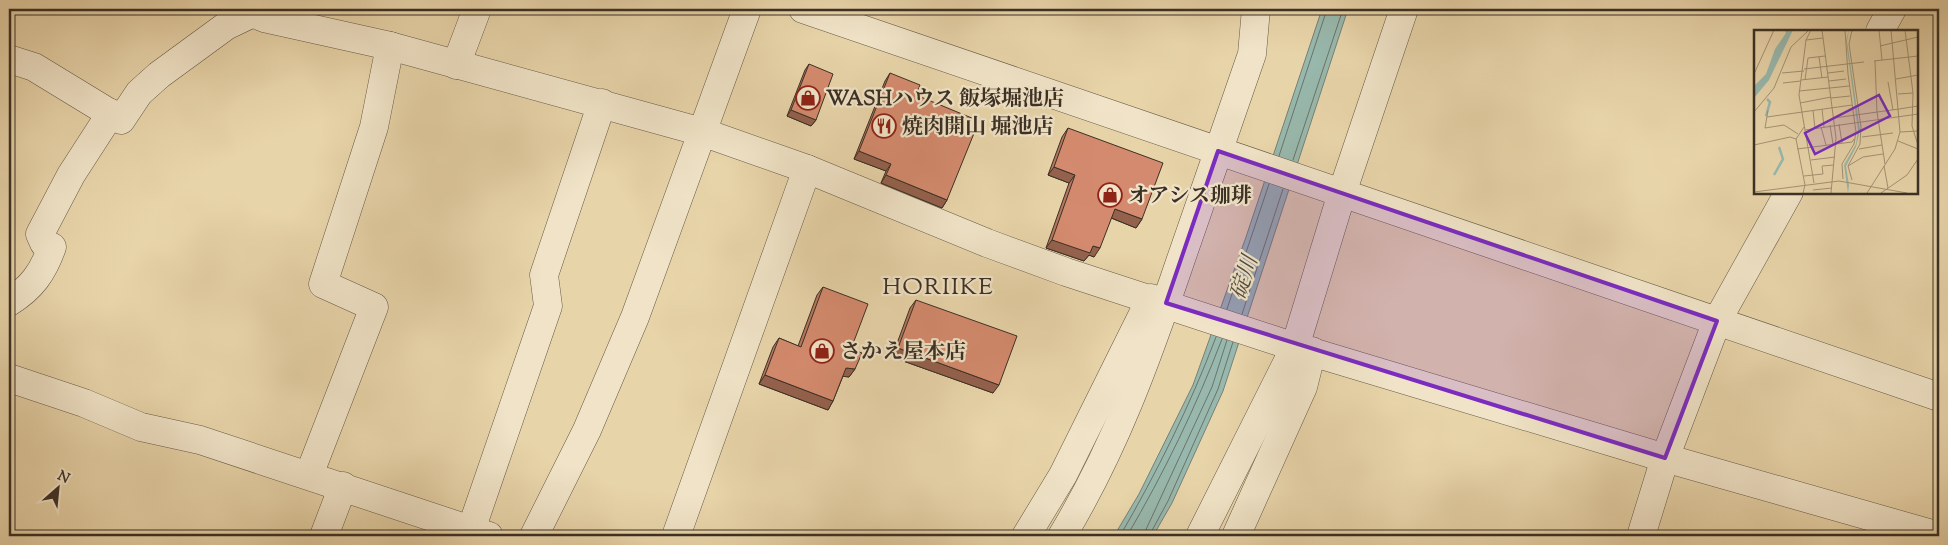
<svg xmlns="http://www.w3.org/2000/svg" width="1948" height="545" viewBox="0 0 1948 545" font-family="'Sorts Mill Goudy','Noto Serif JP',serif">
<rect width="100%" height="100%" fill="#e8d4a9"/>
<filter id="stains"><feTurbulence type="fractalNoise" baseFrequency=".004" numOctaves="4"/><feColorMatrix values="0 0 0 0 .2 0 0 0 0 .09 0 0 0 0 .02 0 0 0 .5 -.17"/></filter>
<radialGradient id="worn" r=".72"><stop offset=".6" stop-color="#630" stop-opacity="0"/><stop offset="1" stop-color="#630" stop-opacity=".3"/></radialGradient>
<path fill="#98b8ad" stroke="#738277" d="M1322 9H1348L1223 391 1172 503 1153 536H1114L1139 494 1193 385 1246 237Z"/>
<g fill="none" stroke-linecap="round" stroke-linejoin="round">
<g stroke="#6a7469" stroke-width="1">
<path d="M1279 156 1327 9"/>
<path d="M1293 160 1343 9"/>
<path d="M1227 309 1269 184"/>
<path d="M1242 314 1283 189"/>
<path d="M1120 536C1157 472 1190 406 1216 337"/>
<path d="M1127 536C1164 473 1196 407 1222 339"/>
<path d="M1143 536 1212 387 1227 340"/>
<path d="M1149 536 1168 501 1218 389 1233 342"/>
</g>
<g stroke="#665946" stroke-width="29">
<g id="minor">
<path d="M243 9 264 18 390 46 702 132 807 169 987 243 1066 272 1295 347 1665 458 1939 536"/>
<path d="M803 9 1939 397"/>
<path d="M1880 31 1892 9"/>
<path d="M9 59 34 67 121 120 139 93 159 75 226 26 253 13"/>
<path d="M456 65 477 9"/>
<path d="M9 302C32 288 43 272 52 247L44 243 40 234 71 175 111 113"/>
<path d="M9 378 84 403 141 427 200 440 489 536"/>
<path d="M309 475 374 307 323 284 374 127 390 46"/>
<path d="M471 530 548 306 544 275 602 103"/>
<path d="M324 536 343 486"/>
<path d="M534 536 587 430 635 317 747 9"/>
<path d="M676 536 807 169"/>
<path d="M1026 536 1063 475 1151 298"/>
<path d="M1062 536C1115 448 1147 359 1180 262 1204 193 1228 123 1252 54L1256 9"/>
<path d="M1200 536 1295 347 1342 193 1404 9"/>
<path d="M1236 536 1303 387 1312 351"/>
<path d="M1641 536 1665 458 1717 321 1789 192"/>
</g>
</g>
<use href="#minor" stroke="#f0e3c7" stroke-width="28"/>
</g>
<g fill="#b6775f" stroke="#3b3025">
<path d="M809 64 816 120 811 126 787 116 805 70Z"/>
<path d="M890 73 916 95 947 200 942 208 881 183 886 171 854 159 885 81Z"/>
<path d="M1068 128 1142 219 1136 228 1111 218 1094 257 1089 255 1084 261 1046 248 1069 183 1048 175 1062 137Z"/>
<path d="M823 287 851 349 855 369 849 377 843 376 833 401 828 410 759 384 773 347 779 338 798 346 817 295Z"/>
<path d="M916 300 993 393 892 357 910 308Z"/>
</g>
<g fill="#94614d" stroke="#3b3025">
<path d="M791 110 816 120 811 126 787 116Z"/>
<path d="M859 151 891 164 886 171 854 159Z"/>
<path d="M1054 167 1075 175 1069 183 1048 175Z"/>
<path d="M886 175 947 200 942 208 881 183Z"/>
<path d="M1115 209 1142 219 1136 228 1109 217Z"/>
<path d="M1052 240 1093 246 1100 248 1094 257 1089 255 1084 261 1046 248Z"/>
<path d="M898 348 999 385 993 393 892 357Z"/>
<path d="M846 368 855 369 849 377 840 376Z"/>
<path d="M765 375 833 401 828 410 759 384Z"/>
</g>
<g fill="#d48a6e" stroke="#3b3025">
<path d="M809 64 833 74 816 120 791 110Z"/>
<path d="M890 73 920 85 916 95 979 121 947 200 886 175 891 164 859 151Z"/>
<path d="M1068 128 1163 163 1142 219 1115 209 1100 248 1093 246 1090 253 1052 240 1075 175 1054 167Z"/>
<path d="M823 287 868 304 851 349 862 353 855 369 846 368 833 401 765 375 779 338 801 347Z"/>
<path d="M916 300 1017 336 999 385 898 348Z"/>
</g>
<path fill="#7b2cbf" fill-opacity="0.2" stroke="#7b2cbf" stroke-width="4" stroke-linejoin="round" d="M1218 151 1717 321 1665 458 1166 303Z"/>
<defs>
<g id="shop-ring" transform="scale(1.25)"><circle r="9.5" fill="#f0e3c7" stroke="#8f2418" stroke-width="1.5"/><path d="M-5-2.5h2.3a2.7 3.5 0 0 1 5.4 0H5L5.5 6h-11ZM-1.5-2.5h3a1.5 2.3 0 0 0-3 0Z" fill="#8f2418"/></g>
<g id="restaurant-ring" transform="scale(1.25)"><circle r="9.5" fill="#f0e3c7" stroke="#8f2418" stroke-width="1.5"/><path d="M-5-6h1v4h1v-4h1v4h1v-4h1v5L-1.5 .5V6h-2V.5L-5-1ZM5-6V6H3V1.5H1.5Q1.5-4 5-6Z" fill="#8f2418"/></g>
</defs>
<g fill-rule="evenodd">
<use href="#shop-ring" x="808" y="98"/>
<use href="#restaurant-ring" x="884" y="126"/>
<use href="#shop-ring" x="1110" y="195"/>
<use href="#shop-ring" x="822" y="351"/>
</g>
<g text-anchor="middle" stroke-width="4.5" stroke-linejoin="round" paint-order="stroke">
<g font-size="21" font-weight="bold" fill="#3b3025" stroke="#f0e3c7" text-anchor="start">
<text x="826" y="105">WASHハウス 飯塚堀池店</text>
<text x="902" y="133">焼肉開山 堀池店</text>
<text x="1128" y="202">オアシス珈琲</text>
<text x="840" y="358">さかえ屋本店</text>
</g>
<g font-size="22" font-style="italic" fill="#4e4b40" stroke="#f0e3c7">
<text transform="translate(1243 277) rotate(-72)" y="8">碇川</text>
</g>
<g font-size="24" letter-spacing="1" fill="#3b3025" stroke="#f0e3c7">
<text x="938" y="294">HORIIKE</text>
</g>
</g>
<g transform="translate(1754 30)">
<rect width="164" height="164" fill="#e8d4a9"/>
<path d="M31 0H39L15 50 0 68V56L12 44 21 19 32 3ZM95 0 93 11 106 100 102 117 92 136 95 155 94 163 90 135 102 114 104 100 92 11Z" fill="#98b8ad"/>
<path fill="none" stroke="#98b8ad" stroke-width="2.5" d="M12 86 16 72 13 69M20 145 29 129 25 117"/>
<path fill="none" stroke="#a39274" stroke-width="1" d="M57 0 52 10 45 65 60 153M68 0 82 108 77 163M91 0 94 44M125 0 128 30M151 0 159 63 158 96 164 115M52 10 69 8M126 16 164 7M65 27 68 48M54 28 71 26M120 31 164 26M121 31 123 82 131 134M50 39 110 32M28 43 50 41M74 43 90 41M0 44 20 0M142 49 164 45M47 50 74 47M51 50 54 28M75 51 92 49M134 52 139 80M29 53 47 51M76 58 95 56M45 61 75 58M144 64 159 63M77 68 96 66M46 73 77 67M68 79 70 97M145 79 164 76M14 80 11 98 30 95 44 104M59 80 61 99M0 82 20 58 37 17 54 1M13 87 98 75M80 88 145 79M85 94 88 113M76 95 79 114M67 97 72 115M51 100 164 84M146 102 164 101M108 107 139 103M144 111 164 119M0 115 36 107 42 109M43 119 98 112 100 109M105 119 128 115M57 130 81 127M94 136 109 127 129 124M130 136 134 158M50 146 69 144 68 136 80 135M89 149 88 134 100 114 102 102 94 44M98 150 94 136 106 114 107 97 95 14 98 0M59 160 78 158M0 162 85 151 153 163M49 163 51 155 42 109 50 97M113 163 141 119 146 102 137 0M127 163 153 145 164 129"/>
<path fill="#7b2cbf" fill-opacity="0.15" stroke="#7b2cbf" stroke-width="2.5" d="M125 65 136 86 61 124 51 103Z"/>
<rect width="164" height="164" fill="none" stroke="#3b3025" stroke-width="2.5"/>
</g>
<rect width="1948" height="545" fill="none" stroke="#e8d4a9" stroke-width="30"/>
<rect x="10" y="10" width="1928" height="525" fill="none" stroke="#3b3025" stroke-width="2.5"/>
<rect x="15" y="15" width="1918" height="515" fill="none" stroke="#3b3025"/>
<g transform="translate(58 488) rotate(27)" stroke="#f0e3c7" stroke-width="4" paint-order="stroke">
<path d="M0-4L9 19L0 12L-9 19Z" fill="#3b3025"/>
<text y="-8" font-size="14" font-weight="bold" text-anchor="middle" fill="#3b3025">N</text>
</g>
<rect width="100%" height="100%" filter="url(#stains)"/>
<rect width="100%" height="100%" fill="url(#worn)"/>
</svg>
